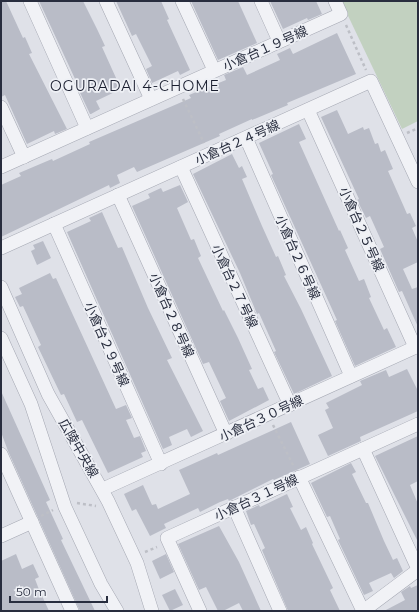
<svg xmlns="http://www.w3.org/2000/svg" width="419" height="612" viewBox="0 0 419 612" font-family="Montserrat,'Noto Sans JP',sans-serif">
<rect width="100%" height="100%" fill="#dfe1e8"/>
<path fill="#c2d1c0" d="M341 1H418V121L402 129Z"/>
<g fill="#b9bcc7">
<path d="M1 1H6L23 38 25 37 32 53 29 54 67 129 55 134 54 131 27 144 5 95 1 97Z"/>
<path d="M39 1H83L97 29 105 46 102 47 121 89 96 101 100 109 91 114H90L75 82 76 81Z"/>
<path d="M116 1H161L169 19 167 20 190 70 180 75 178 71 152 83 146 69 152 66 136 34 132 36Z"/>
<path d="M191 1H238L257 43 218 60Z"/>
<path d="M270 1H316L322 14 308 20 307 18 283 29Z"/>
<path d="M337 33 356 74 287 103 288 105 252 120V119L219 134 220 136 137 172 134 167 117 175 120 183 110 188 109 185 1 237V185L21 176 19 173 52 159 53 161 90 144 89 142 191 98 189 95 226 80 224 75 243 67 247 75 280 60 277 54 290 48 293 54Z"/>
<path d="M337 110 348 134 363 127 364 130 369 128 375 144 378 143 381 152 385 150 393 169 388 171 404 207 407 214 410 213 416 226 412 228 418 242V262L403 269 412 289 418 287V327L402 291 399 292 380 249 384 247 370 216 366 218 357 200 359 199 321 117Z"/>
<path d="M299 124 306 139 299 142 339 231 340 230 348 248 345 250 359 281 364 279 371 297 369 298 384 330 387 328 396 347 355 366 335 321 337 320 271 175 273 174 259 143Z"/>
<path d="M232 154 239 168 242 166 247 177 242 179 262 226 276 257 278 256 286 275 284 276 301 309 332 376 294 394 274 352 276 351 259 313 257 314 240 273 193 174Z"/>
<path d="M180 185 188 202 177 208 191 240 194 239 201 256 198 258 223 311 224 310 238 338 252 369 249 370 258 389 263 387 269 400 229 421 220 401 226 398 209 362 203 364 132 206 150 198 148 194 161 188 163 192Z"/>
<path d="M102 212 118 248 122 247 148 308 172 358 167 360 203 431 191 437 187 429 169 437 172 445 163 449 67 232 91 221 89 218Z"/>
<path d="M43 241 51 258 37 265 31 251 35 249 33 245Z"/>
<path d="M50 273 53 279 56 278 116 409 126 405 132 418 126 420 134 438 140 436 146 451 141 453 143 457 108 473 82 420 77 422 64 394 61 395 38 347 41 345 23 306 20 307 15 297 22 294 19 288Z"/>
<path d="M407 369 418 391V411L360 437 361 441 328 456 318 435 333 428 325 410 329 408 326 403 362 385 360 381 386 370 389 377Z"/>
<path d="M1 391 50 500 46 502 63 539 61 540 95 611H80L8 451 1 432Z"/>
<path d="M291 422 310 464 274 480 273 479 229 501 228 499 220 502 200 512 198 508 164 524 166 528 150 536 136 509 132 511 124 494 143 485 152 505 156 504 158 509 190 494 179 470 217 453 218 455Z"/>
<path d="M418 436V481L410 485 418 504V542L375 456Z"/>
<path d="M351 463 356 472 352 474 366 503H368L384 541 393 560 397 558 403 571 394 578 391 573 369 583 373 591 364 595 338 540 340 539 330 516 327 517 311 483Z"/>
<path d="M287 494 293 507 290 508 301 530 306 527 313 543 312 544 333 588 330 590 340 611H288L262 550 265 548 254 524 251 525 246 511 259 505 260 507Z"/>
<path d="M219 526 239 562 261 611H243L239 603 223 611H218L206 587 199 590 178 544Z"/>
<path d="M16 554 22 569 33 564 39 577 35 579 38 587 49 611H1V561Z"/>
<path d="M166 554 174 572 160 579 152 561Z"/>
<path d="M418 585V611H384L405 600 401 592 410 586 411 588Z"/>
<path d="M175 589 183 605 170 611 162 595Z"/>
</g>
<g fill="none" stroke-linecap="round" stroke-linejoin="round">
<g stroke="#a4a7b2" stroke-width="14">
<g id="minor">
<path d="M30 1 87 128"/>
<path d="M106 1 151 99"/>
<path d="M182 1 214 70"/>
<path d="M261 1 279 41"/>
<path d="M1 107 24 157"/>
<path d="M308 110 415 347"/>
<path d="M246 138 351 376"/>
<path d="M1 167 341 14 335 1"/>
<path d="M181 167 290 405"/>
<path d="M118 195 226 434"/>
<path d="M54 224 161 464"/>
<path d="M1 248 371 81 418 182"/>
<path d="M1 287 48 394 108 501 137 563 152 611"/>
<path d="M1 338 31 404 65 507 101 584 117 611"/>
<path d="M363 449 418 569"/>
<path d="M1 454 72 611"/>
<path d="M299 477 363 611"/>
<path d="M103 489 418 346"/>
<path d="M234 507 280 611"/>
<path d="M1 536 32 522"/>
<path d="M200 611 167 538 418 424"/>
<path d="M363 611 418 570"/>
</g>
</g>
<g stroke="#bdbfc6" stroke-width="2.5" stroke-dasharray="3 3" stroke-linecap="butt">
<path d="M346 25 366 70"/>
<path d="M183 99 204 143"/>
<path d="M407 133 418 128"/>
<path d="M273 425 294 467"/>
<path d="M77 503 96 506"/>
<path d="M41 516 53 510"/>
<path d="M145 552 157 547"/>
</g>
<use href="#minor" stroke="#f1f2f6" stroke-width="13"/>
</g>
<g text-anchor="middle" stroke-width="3.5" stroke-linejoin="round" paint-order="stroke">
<g font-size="13" fill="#282d3e" stroke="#eef0f5">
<text transform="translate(265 48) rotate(-24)" y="5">小倉台１９号線</text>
<text transform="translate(237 142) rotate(-24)" y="5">小倉台２４号線</text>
<text transform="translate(362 229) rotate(66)" y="5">小倉台２５号線</text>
<text transform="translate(298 257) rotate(66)" y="5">小倉台２６号線</text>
<text transform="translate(235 286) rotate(65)" y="5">小倉台２７号線</text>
<text transform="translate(172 315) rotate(66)" y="5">小倉台２８号線</text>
<text transform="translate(107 344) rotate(66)" y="5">小倉台２９号線</text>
<text transform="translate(261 418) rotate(-25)" y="5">小倉台３０号線</text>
<text transform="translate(79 448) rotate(60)" y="5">広陵中央線</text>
<text transform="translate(256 497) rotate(-25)" y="5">小倉台３１号線</text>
</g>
<g font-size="14" letter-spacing="1" fill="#1a1e2f" stroke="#eef0f5">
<text x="135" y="91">OGURADAI 4-CHOME</text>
</g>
</g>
<rect width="419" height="612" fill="none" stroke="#282d3e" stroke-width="4"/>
<path d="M10 596v6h97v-6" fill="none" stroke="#282d3e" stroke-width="2"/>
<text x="16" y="596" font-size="12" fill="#282d3e" stroke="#eef0f5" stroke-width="3" paint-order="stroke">50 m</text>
</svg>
